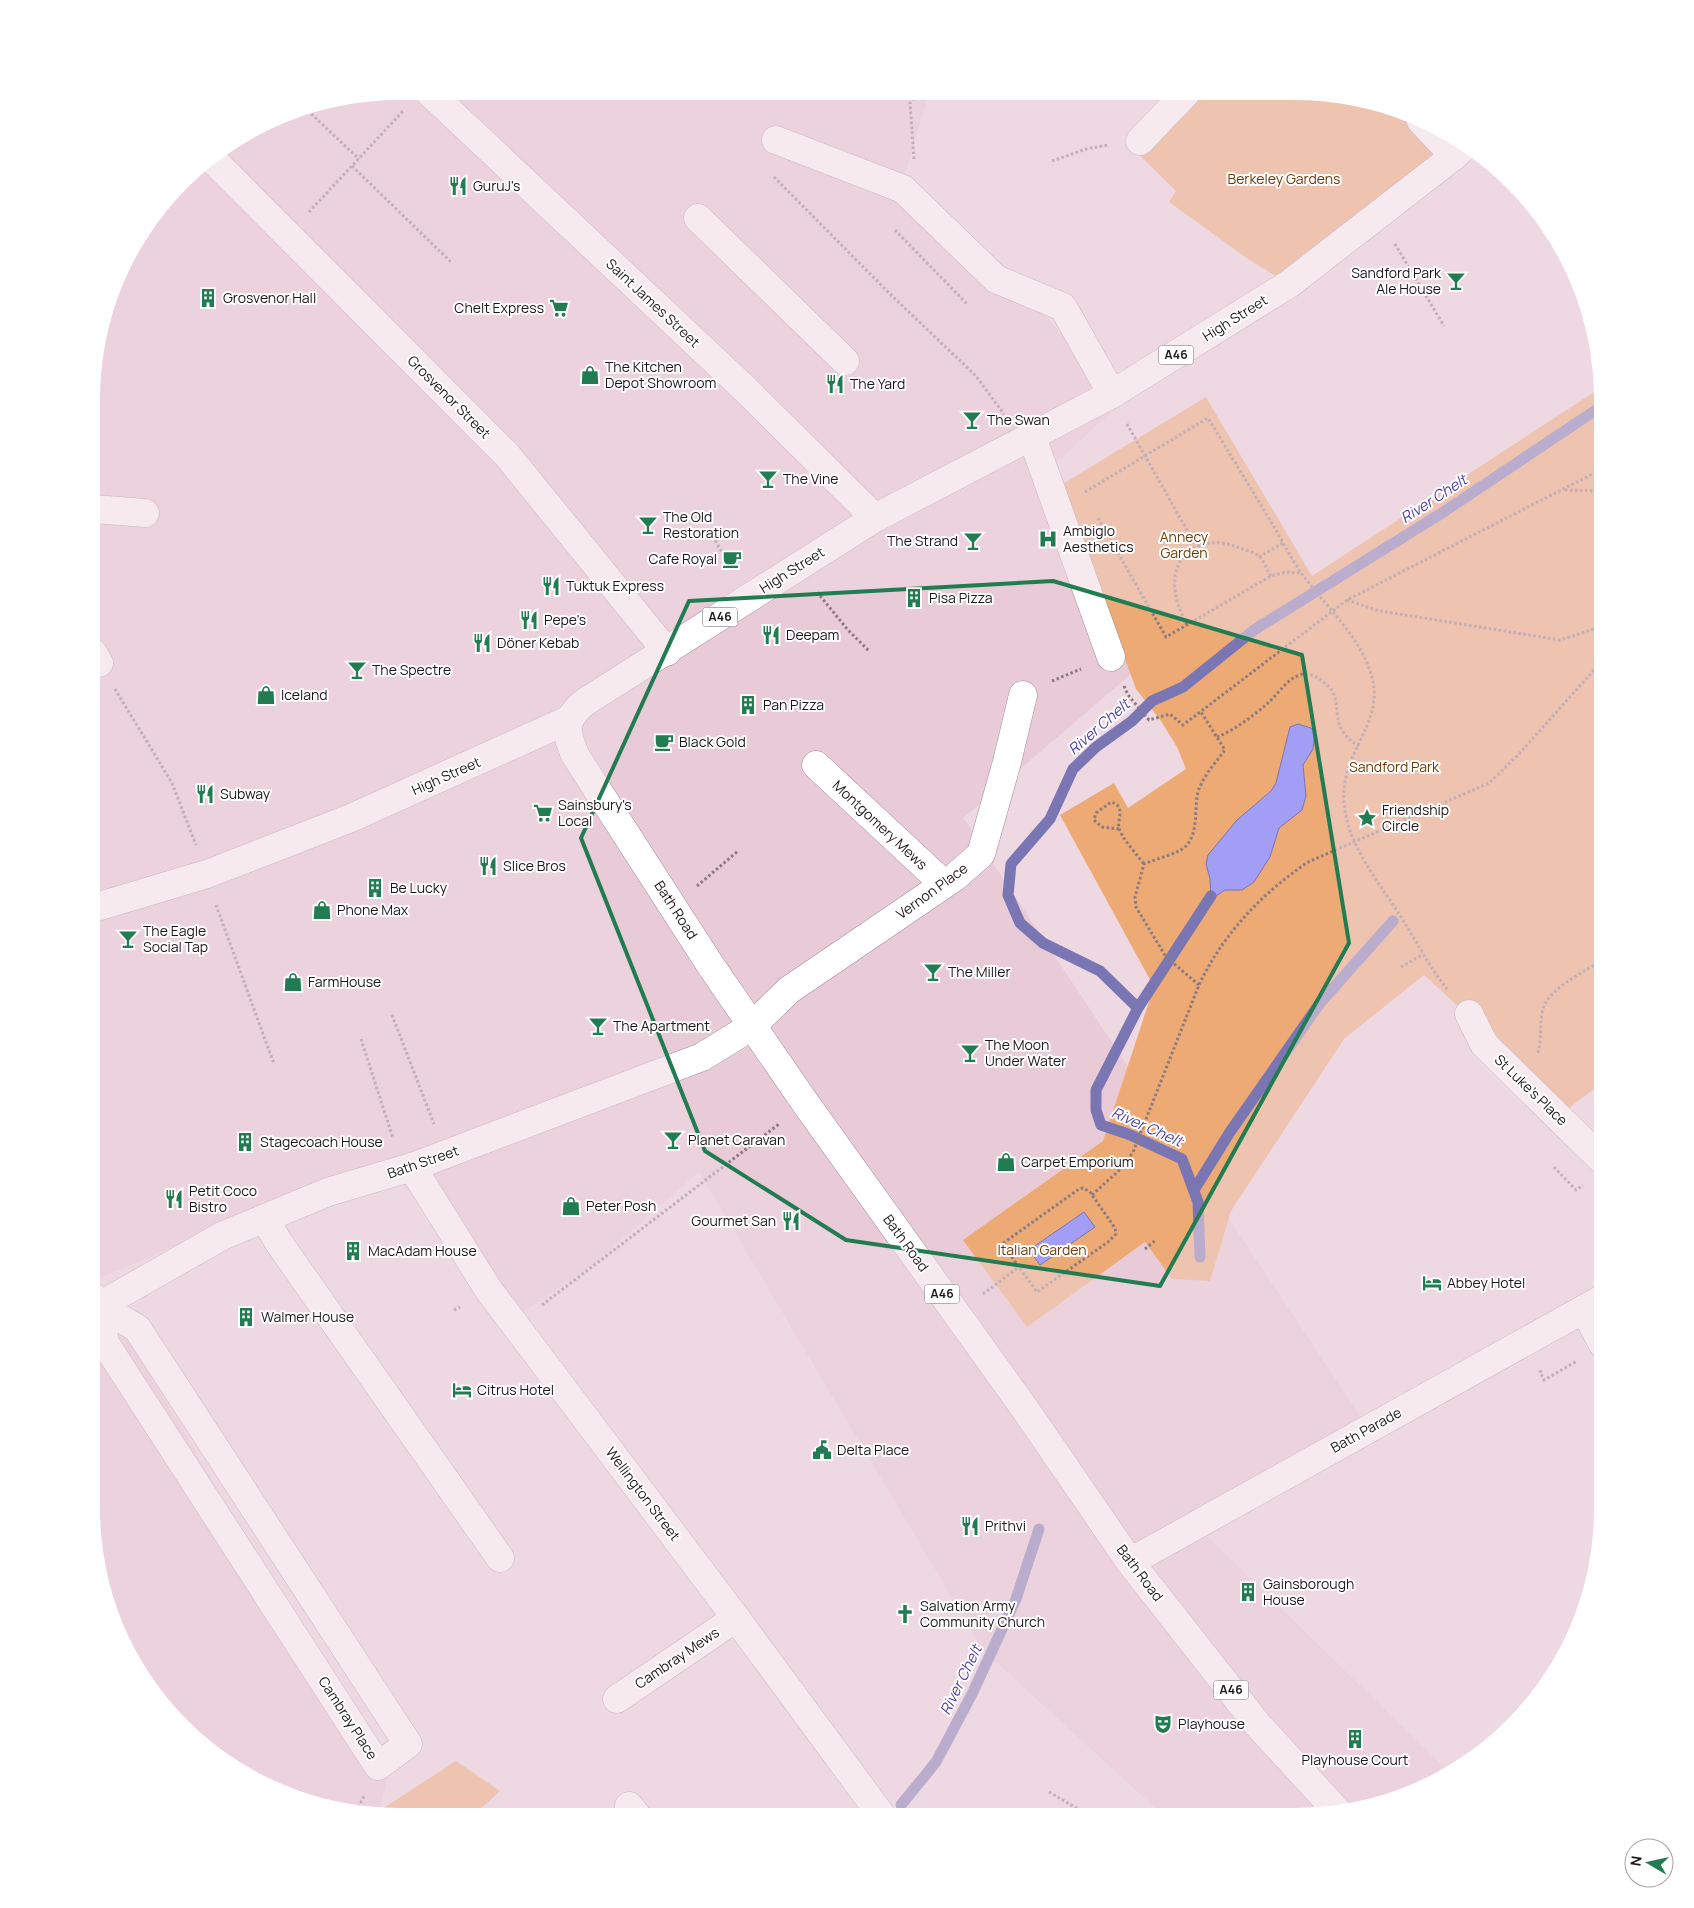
<svg xmlns="http://www.w3.org/2000/svg" width="1694" height="1908" viewBox="0 0 1694 1908" font-family="Manrope,sans-serif">
<rect width="100%" height="100%" fill="#eed8e1"/>
<path fill="#e9cbd7" d="M399 91 929 93 904 178 1127 397 1056 463 1144 663 963 818 1360 1416 1208 1537 1450 1773 1394 1801 1315 1816H1164L983 1650 699 1172 595 1263 515 1318 383 1162 94 1280 387 1778 379 1816 319 1806 245 1776 182 1727 143 1680 107 1608 92 1529 94 358 132 245 196 167 300 108Z"/>
<g fill="#edaa75">
<path d="M1186 93 1335 94 1394 108 1466 143 1289 284 1248 259 1169 202 1176 191 1134 150Z"/>
<path d="M1602 387V1083L1569 1108 1424 975 1344 1039 1231 1211 1210 1281 1172 1279 1145 1242 1027 1327 963 1240 1103 1141 1154 987 1060 815 1114 783 1128 808 1186 769 1177 747 1161 721 1136 689 1061 485 1206 397 1312 576Z"/>
<path d="M456 1761 500 1791 477 1812 470 1809 462 1816 373 1815Z"/>
</g>
<g fill="#a29ef5" stroke="#7a75b3">
<path d="M1298 724 1311 728 1315 733 1313 749 1303 765 1306 796 1302 810 1279 828 1270 857 1254 882 1242 890H1225L1216 896H1211L1210 879 1206 864 1208 855 1237 820 1271 791 1276 783 1290 727Z"/>
<path d="M1084 1212 1095 1227 1040 1265 1029 1250Z"/>
</g>
<g fill="none" stroke-linecap="round" stroke-linejoin="round">
<g stroke="#7a75b3" stroke-width="11">
<path d="M1138 1008 1211 896"/>
<path d="M1194 1190 1230 1132 1320 1003 1393 921"/>
<path d="M1200 1257 1198 1202 1182 1159 1128 1134 1101 1125 1096 1110V1090L1138 1008 1100 971 1043 943 1020 923 1008 895 1011 864 1050 819 1073 769 1096 747 1132 721 1152 701 1183 687 1254 630 1442 513 1602 406"/>
<path d="M901 1805 936 1762 972 1694 1016 1599 1039 1529"/>
</g>
<g stroke="#a28d95" stroke-width="29">
<g id="minor">
<path d="M428 91 744 388 875 518"/>
<path d="M776 140 903 189 996 279 1063 307 1112 394"/>
<path d="M1140 141 1186 93"/>
<path d="M212 159 507 455 667 652"/>
<path d="M698 218 845 361"/>
<path d="M1032 437 1111 657"/>
<path d="M94 509 145 513"/>
<path d="M93 653 99 663"/>
<path d="M816 765 944 884"/>
<path d="M93 908 207 874 351 818 568 720"/>
<path d="M1469 1014 1484 1044 1602 1160"/>
<path d="M412 1167 488 1289 736 1618 882 1816"/>
<path d="M265 1219 279 1243 500 1558"/>
<path d="M92 1296 99 1306 222 1236 328 1192 412 1167 702 1057 752 1026 789 990 955 877 981 854 1007 762 1023 695"/>
<path d="M99 1306 137 1328 408 1744 378 1766 105 1343Z"/>
<path d="M1584 1309 1602 1343"/>
<path d="M1130 1562 1602 1299"/>
<path d="M617 1699 736 1618"/>
<path d="M629 1806 637 1816"/>
</g>
</g>
<g stroke="#a28d95" stroke-width="29">
<path id="major" d="M1338 1812 1258 1725 1130 1562 1025 1409 806 1104 711 966 575 755C565 731 563 720 585 702L875 518 1112 394 1289 284 1454 156"/>
</g>
<g stroke="#a28d95" stroke-width="29">
<path id="highway" d="M1421 121 1454 156 1467 144"/>
</g>
<g stroke="#8a7b81" stroke-width="3" stroke-dasharray="2.5 2.5" stroke-linecap="butt">
<path d="M304 107 359 159"/>
<path d="M914 159 910 103 919 93"/>
<path d="M1052 161 1086 149 1108 145"/>
<path d="M352 166 452 263"/>
<path d="M774 177 890 294 976 376 1004 414"/>
<path d="M309 212 404 110"/>
<path d="M895 230 968 305"/>
<path d="M1395 244 1444 326"/>
<path d="M1127 424 1196 546"/>
<path d="M1565 490 1602 491"/>
<path d="M1085 492 1208 418C1230 454 1251 489 1273 525 1282 541 1291 558 1302 574 1325 606 1361 637 1372 677 1382 714 1356 740 1347 773 1332 828 1374 874 1401 917 1417 942 1429 967 1448 990"/>
<path d="M1098 518 1166 637 1271 576 1286 572 1301 573"/>
<path d="M710 532 732 569"/>
<path d="M1259 557 1283 543"/>
<path d="M817 592 848 630 869 651"/>
<path d="M1347 600 1376 610 1405 615 1560 640 1594 629H1602"/>
<path d="M1187 625C1181 613 1176 602 1175 589 1171 551 1206 534 1237 547 1244 550 1254 552 1259 556 1264 560 1267 571 1271 576"/>
<path d="M1052 681 1081 669"/>
<path d="M1124 686 1128 695 1149 720 1170 714 1183 725 1347 600 1602 469"/>
<path d="M115 689 172 783 196 845"/>
<path d="M1217 737C1235 730 1253 716 1268 703 1279 693 1288 677 1303 674 1312 673 1321 679 1327 685 1346 702 1325 727 1359 746"/>
<path d="M1119 829 1102 827 1094 820 1096 813 1111 802C1126 806 1117 818 1119 828 1121 837 1138 856 1144 864"/>
<path d="M697 886 738 851"/>
<path d="M216 905 274 1064"/>
<path d="M1401 967 1422 955"/>
<path d="M1199 985 1166 957 1136 907 1135 897 1144 864C1155 859 1180 853 1186 846 1200 831 1193 806 1199 789 1205 774 1216 762 1225 750L1201 712"/>
<path d="M392 1015 434 1124"/>
<path d="M361 1039 393 1138"/>
<path d="M1538 1053C1542 1037 1539 1019 1544 1006 1551 988 1586 970 1602 961"/>
<path d="M1554 1167 1576 1190 1583 1185"/>
<path d="M1092 1195 1124 1166 1133 1152 1199 985C1223 934 1261 894 1308 862L1489 783 1519 754 1602 661"/>
<path d="M1145 1249 1156 1240"/>
<path d="M983 1294 1019 1267 1002 1244 1079 1189 1083 1188 1090 1192 1115 1228 1116 1234 1108 1242 1037 1292 1019 1267"/>
<path d="M542 1305 779 1124"/>
<path d="M454 1310 460 1307"/>
<path d="M1542 1371 1540 1372 1544 1380 1577 1361"/>
<path d="M1049 1792 1090 1816"/>
<path d="M356 1812 364 1796"/>
</g>
<use href="#minor" stroke="#fff" stroke-width="28"/>
<use href="#major" stroke="#fff" stroke-width="28"/>
<use href="#highway" stroke="#fff" stroke-width="28"/>
</g>
<path d="M0 0H1694V1908H0ZM1053 581 1302 655 1349 943 1160 1286 846 1240 705 1151 581 838 689 601Z" fill="#eed8e1" fill-opacity=".55" fill-rule="evenodd"/>
<path fill="none" stroke="#227c52" stroke-width="4" stroke-linejoin="round" d="M1053 581 1302 655 1349 943 1160 1286 846 1240 705 1151 581 838 689 601Z"/>
<defs>
<g id="restaurant-bare" transform="scale(1.5)"><path d="M-5-6h1v4h1v-4h1v4h1v-4h1v5L-1.5 .5V6h-2V.5L-5-1ZM5-6V6H3V1.5H1.5Q1.5-4 5-6Z" fill="#227c52" stroke="#fff" stroke-width="2.5" paint-order="stroke"/></g>
<g id="bar-bare" transform="scale(1.5)"><path d="M-6-5H6L.8 .8V4.5H3.5V6h-7V4.5H-.8V.8Z" fill="#227c52" stroke="#fff" stroke-width="2.5" paint-order="stroke"/></g>
<g id="building-bare" transform="scale(1.5)"><path d="M-4-6H4V6H1V3H-1V6H-4ZM-2.5-4.3h1.7v1.8h-1.7ZM.8-4.3h1.7v1.8H.8ZM-2.5-1h1.7V.8h-1.7ZM.8-1h1.7V.8H.8Z" fill="#227c52" stroke="#fff" stroke-width="2.5" paint-order="stroke"/></g>
<g id="supermarket-bare" transform="scale(1.5)"><path d="M-6-5.5h2.5l.6 2H6L4.5 2H-2.5L-4.4-4H-6ZM-1.5 3.2a1.3 1.3 0 1 0 .1 0ZM3 3.2a1.3 1.3 0 1 0 .1 0Z" fill="#227c52" stroke="#fff" stroke-width="2.5" paint-order="stroke"/></g>
<g id="shop-bare" transform="scale(1.5)"><path d="M-5-2.5h2.3a2.7 3.5 0 0 1 5.4 0H5L5.5 6h-11ZM-1.5-2.5h3a1.5 2.3 0 0 0-3 0Z" fill="#227c52" stroke="#fff" stroke-width="2.5" paint-order="stroke"/></g>
<g id="hospital-bare" transform="scale(1.5)"><path d="M-5-5h3v3.5h4V-5h3V5h-3V1.5h-4V5h-3Z" fill="#227c52" stroke="#fff" stroke-width="2.5" paint-order="stroke"/></g>
<g id="cafe-bare" transform="scale(1.5)"><path d="M-5.5-4.5H6V0H3Q3 3.5 0 3.5H-2.5Q-5.5 3.5-5.5 0ZM3-3.2v2h1.7v-2ZM-6 4.5H4V6H-6Z" fill="#227c52" stroke="#fff" stroke-width="2.5" paint-order="stroke"/></g>
<g id="sight-bare" transform="scale(1.5)"><path d="M0-6L1.8-2.2L6-1.7L2.9 1.2L3.7 5.4L0 3.3L-3.7 5.4L-2.9 1.2L-6-1.7L-1.8-2.2Z" fill="#227c52" stroke="#fff" stroke-width="2.5" paint-order="stroke"/></g>
<g id="hotel-bare" transform="scale(1.5)"><path d="M-6-4.5h1.5V1H6V5H4.5V3h-9V5H-6ZM-4 0a1.8 1.8 0 1 1 3.6 0ZM.5 0V-2.5h3Q6-2.5 6 0Z" fill="#227c52" stroke="#fff" stroke-width="2.5" paint-order="stroke"/></g>
<g id="civic-bare" transform="scale(1.5)"><path d="M-.6-6.5H3V-4.5H.6V-3L4-1V1h2V6H-6V1h2V-1L-.6-3ZM-1.2 2.5V6h2.4V2.5Z" fill="#227c52" stroke="#fff" stroke-width="2.5" paint-order="stroke"/></g>
<g id="church-bare" transform="scale(1.5)"><path d="M-1.2-6h2.4v3.5h3.3v2.4h-3.3V6h-2.4V-.1h-3.3v-2.4h3.3Z" fill="#227c52" stroke="#fff" stroke-width="2.5" paint-order="stroke"/></g>
<g id="theatre-bare" transform="scale(1.5)"><path d="M-5-5.5Q0-4 5-5.5V0Q5 5 0 6Q-5 5-5 0ZM-3.3-2.5H-1v1.5H-3.3ZM1-2.5H3.3v1.5H1ZM-2.8 1Q0 5.5 2.8 1Z" fill="#227c52" stroke="#fff" stroke-width="2.5" paint-order="stroke"/></g>
</defs>
<g fill-rule="evenodd">
<use href="#restaurant-bare" x="458" y="186"/>
<use href="#bar-bare" x="1456" y="281"/>
<use href="#building-bare" x="208" y="298"/>
<use href="#supermarket-bare" x="559" y="308"/>
<use href="#shop-bare" x="590" y="375"/>
<use href="#restaurant-bare" x="835" y="384"/>
<use href="#bar-bare" x="972" y="420"/>
<use href="#bar-bare" x="768" y="479"/>
<use href="#bar-bare" x="648" y="525"/>
<use href="#hospital-bare" x="1048" y="539"/>
<use href="#bar-bare" x="973" y="541"/>
<use href="#cafe-bare" x="732" y="559"/>
<use href="#restaurant-bare" x="551" y="586"/>
<use href="#building-bare" x="914" y="598"/>
<use href="#restaurant-bare" x="529" y="620"/>
<use href="#restaurant-bare" x="771" y="635"/>
<use href="#restaurant-bare" x="482" y="643"/>
<use href="#bar-bare" x="357" y="670"/>
<use href="#shop-bare" x="266" y="695"/>
<use href="#building-bare" x="748" y="705"/>
<use href="#cafe-bare" x="664" y="742"/>
<use href="#restaurant-bare" x="205" y="794"/>
<use href="#supermarket-bare" x="543" y="813"/>
<use href="#sight-bare" x="1367" y="818"/>
<use href="#restaurant-bare" x="488" y="866"/>
<use href="#building-bare" x="375" y="888"/>
<use href="#shop-bare" x="322" y="910"/>
<use href="#bar-bare" x="128" y="939"/>
<use href="#bar-bare" x="933" y="972"/>
<use href="#shop-bare" x="293" y="982"/>
<use href="#bar-bare" x="598" y="1026"/>
<use href="#bar-bare" x="970" y="1053"/>
<use href="#bar-bare" x="673" y="1140"/>
<use href="#building-bare" x="245" y="1142"/>
<use href="#shop-bare" x="1006" y="1162"/>
<use href="#restaurant-bare" x="174" y="1199"/>
<use href="#shop-bare" x="571" y="1206"/>
<use href="#restaurant-bare" x="791" y="1221"/>
<use href="#building-bare" x="353" y="1251"/>
<use href="#hotel-bare" x="1432" y="1283"/>
<use href="#building-bare" x="246" y="1317"/>
<use href="#hotel-bare" x="462" y="1390"/>
<use href="#civic-bare" x="822" y="1450"/>
<use href="#restaurant-bare" x="970" y="1526"/>
<use href="#building-bare" x="1248" y="1592"/>
<use href="#church-bare" x="905" y="1614"/>
<use href="#theatre-bare" x="1163" y="1724"/>
<use href="#building-bare" x="1355" y="1739"/>
</g>
<g text-anchor="middle" stroke-width="4" stroke-linejoin="round" paint-order="stroke">
<g fill="#fff" stroke="#615c5e" stroke-width="1">
<rect x="1158.5" y="345.5" width="35" height="19" rx="4"/>
<rect x="702.5" y="607.5" width="35" height="19" rx="4"/>
<rect x="924.5" y="1284.5" width="35" height="19" rx="4"/>
<rect x="1213.5" y="1680.5" width="35" height="19" rx="4"/>
</g>
<g font-size="12" font-weight="bold" fill="#1d1619">
<text x="1176" y="359">A46</text>
<text x="720" y="621">A46</text>
<text x="942" y="1298">A46</text>
<text x="1231" y="1694">A46</text>
</g>
<g font-size="14" fill="#6d3a07" stroke="#fff">
<text x="1284" y="184">Berkeley Gardens</text>
<text x="1184" y="542">Annecy<tspan x="1184" dy="16">Garden</tspan></text>
<text x="1394" y="772">Sandford Park</text>
<text x="1042" y="1255">Italian Garden</text>
</g>
<g font-size="14" fill="#1d1619" stroke="#fff" text-anchor="start">
<text x="473" y="191">GuruJ's</text>
<text x="1441" y="278" text-anchor="end">Sandford Park<tspan x="1441" dy="16">Ale House</tspan></text>
<text x="223" y="303">Grosvenor Hall</text>
<text x="544" y="313" text-anchor="end">Chelt Express</text>
<text x="605" y="372">The Kitchen<tspan x="605" dy="16">Depot Showroom</tspan></text>
<text x="850" y="389">The Yard</text>
<text x="987" y="425">The Swan</text>
<text x="783" y="484">The Vine</text>
<text x="663" y="522">The Old<tspan x="663" dy="16">Restoration</tspan></text>
<text x="1063" y="536">Ambiglo<tspan x="1063" dy="16">Aesthetics</tspan></text>
<text x="958" y="546" text-anchor="end">The Strand</text>
<text x="717" y="564" text-anchor="end">Cafe Royal</text>
<text x="566" y="591">Tuktuk Express</text>
<text x="929" y="603">Pisa Pizza</text>
<text x="544" y="625">Pepe's</text>
<text x="786" y="640">Deepam</text>
<text x="497" y="648">Döner Kebab</text>
<text x="372" y="675">The Spectre</text>
<text x="281" y="700">Iceland</text>
<text x="763" y="710">Pan Pizza</text>
<text x="679" y="747">Black Gold</text>
<text x="220" y="799">Subway</text>
<text x="558" y="810">Sainsbury's<tspan x="558" dy="16">Local</tspan></text>
<text x="1382" y="815">Friendship<tspan x="1382" dy="16">Circle</tspan></text>
<text x="503" y="871">Slice Bros</text>
<text x="390" y="893">Be Lucky</text>
<text x="337" y="915">Phone Max</text>
<text x="143" y="936">The Eagle<tspan x="143" dy="16">Social Tap</tspan></text>
<text x="948" y="977">The Miller</text>
<text x="308" y="987">FarmHouse</text>
<text x="613" y="1031">The Apartment</text>
<text x="985" y="1050">The Moon<tspan x="985" dy="16">Under Water</tspan></text>
<text x="688" y="1145">Planet Caravan</text>
<text x="260" y="1147">Stagecoach House</text>
<text x="1021" y="1167">Carpet Emporium</text>
<text x="189" y="1196">Petit Coco<tspan x="189" dy="16">Bistro</tspan></text>
<text x="586" y="1211">Peter Posh</text>
<text x="776" y="1226" text-anchor="end">Gourmet San</text>
<text x="368" y="1256">MacAdam House</text>
<text x="1447" y="1288">Abbey Hotel</text>
<text x="261" y="1322">Walmer House</text>
<text x="477" y="1395">Citrus Hotel</text>
<text x="837" y="1455">Delta Place</text>
<text x="985" y="1531">Prithvi</text>
<text x="1263" y="1589">Gainsborough<tspan x="1263" dy="16">House</tspan></text>
<text x="920" y="1611">Salvation Army<tspan x="920" dy="16">Community Church</tspan></text>
<text x="1178" y="1729">Playhouse</text>
<text x="1355" y="1765" text-anchor="middle">Playhouse Court</text>
</g>
<g font-size="14" fill="#1d1619" stroke="#fff">
<text transform="translate(653 303) rotate(43)" y="5">Saint James Street</text>
<text transform="translate(1235 318) rotate(-32)" y="5">High Street</text>
<text transform="translate(449 397) rotate(45)" y="5">Grosvenor Street</text>
<text transform="translate(792 570) rotate(-32)" y="5">High Street</text>
<text transform="translate(446 776) rotate(-24)" y="5">High Street</text>
<text transform="translate(880 825) rotate(43)" y="5">Montgomery Mews</text>
<text transform="translate(932 891) rotate(-36)" y="5">Vernon Place</text>
<text transform="translate(676 910) rotate(57)" y="5">Bath Road</text>
<text transform="translate(1531 1090) rotate(44)" y="5">St Luke's Place</text>
<text transform="translate(423 1162) rotate(-19)" y="5">Bath Street</text>
<text transform="translate(906 1243) rotate(54)" y="5">Bath Road</text>
<text transform="translate(1366 1430) rotate(-29)" y="5">Bath Parade</text>
<text transform="translate(643 1494) rotate(53)" y="5">Wellington Street</text>
<text transform="translate(1140 1573) rotate(53)" y="5">Bath Road</text>
<text transform="translate(677 1658) rotate(-34)" y="5">Cambray Mews</text>
<text transform="translate(348 1718) rotate(57)" y="5">Cambray Place</text>
</g>
<g font-size="15" font-style="italic" fill="#4f41a4" stroke="#fff">
<text transform="translate(1434 499) rotate(-33)" y="5">River Chelt</text>
<text transform="translate(1099 727) rotate(-41)" y="5">River Chelt</text>
<text transform="translate(1147 1127) rotate(24)" y="5">River Chelt</text>
<text transform="translate(961 1680) rotate(-64)" y="5">River Chelt</text>
</g>
</g>
<path d="M0 0H1694V1908H0ZM399 100H1295A299 299 0 0 1 1594 399V1509A299 299 0 0 1 1295 1808H399A299 299 0 0 1 100 1509V399A299 299 0 0 1 399 100Z" fill="#fff" fill-rule="evenodd"/>
<g transform="translate(1649 1863) rotate(279)"><circle r="24" fill="#ffffff" stroke="#a5a2a3"/>
<path d="M0-4L9 19L0 12L-9 19Z" fill="#227c52"/>
<text y="-8" font-size="14" font-weight="bold" text-anchor="middle" fill="#1d1619">N</text>
</g>
</svg>
